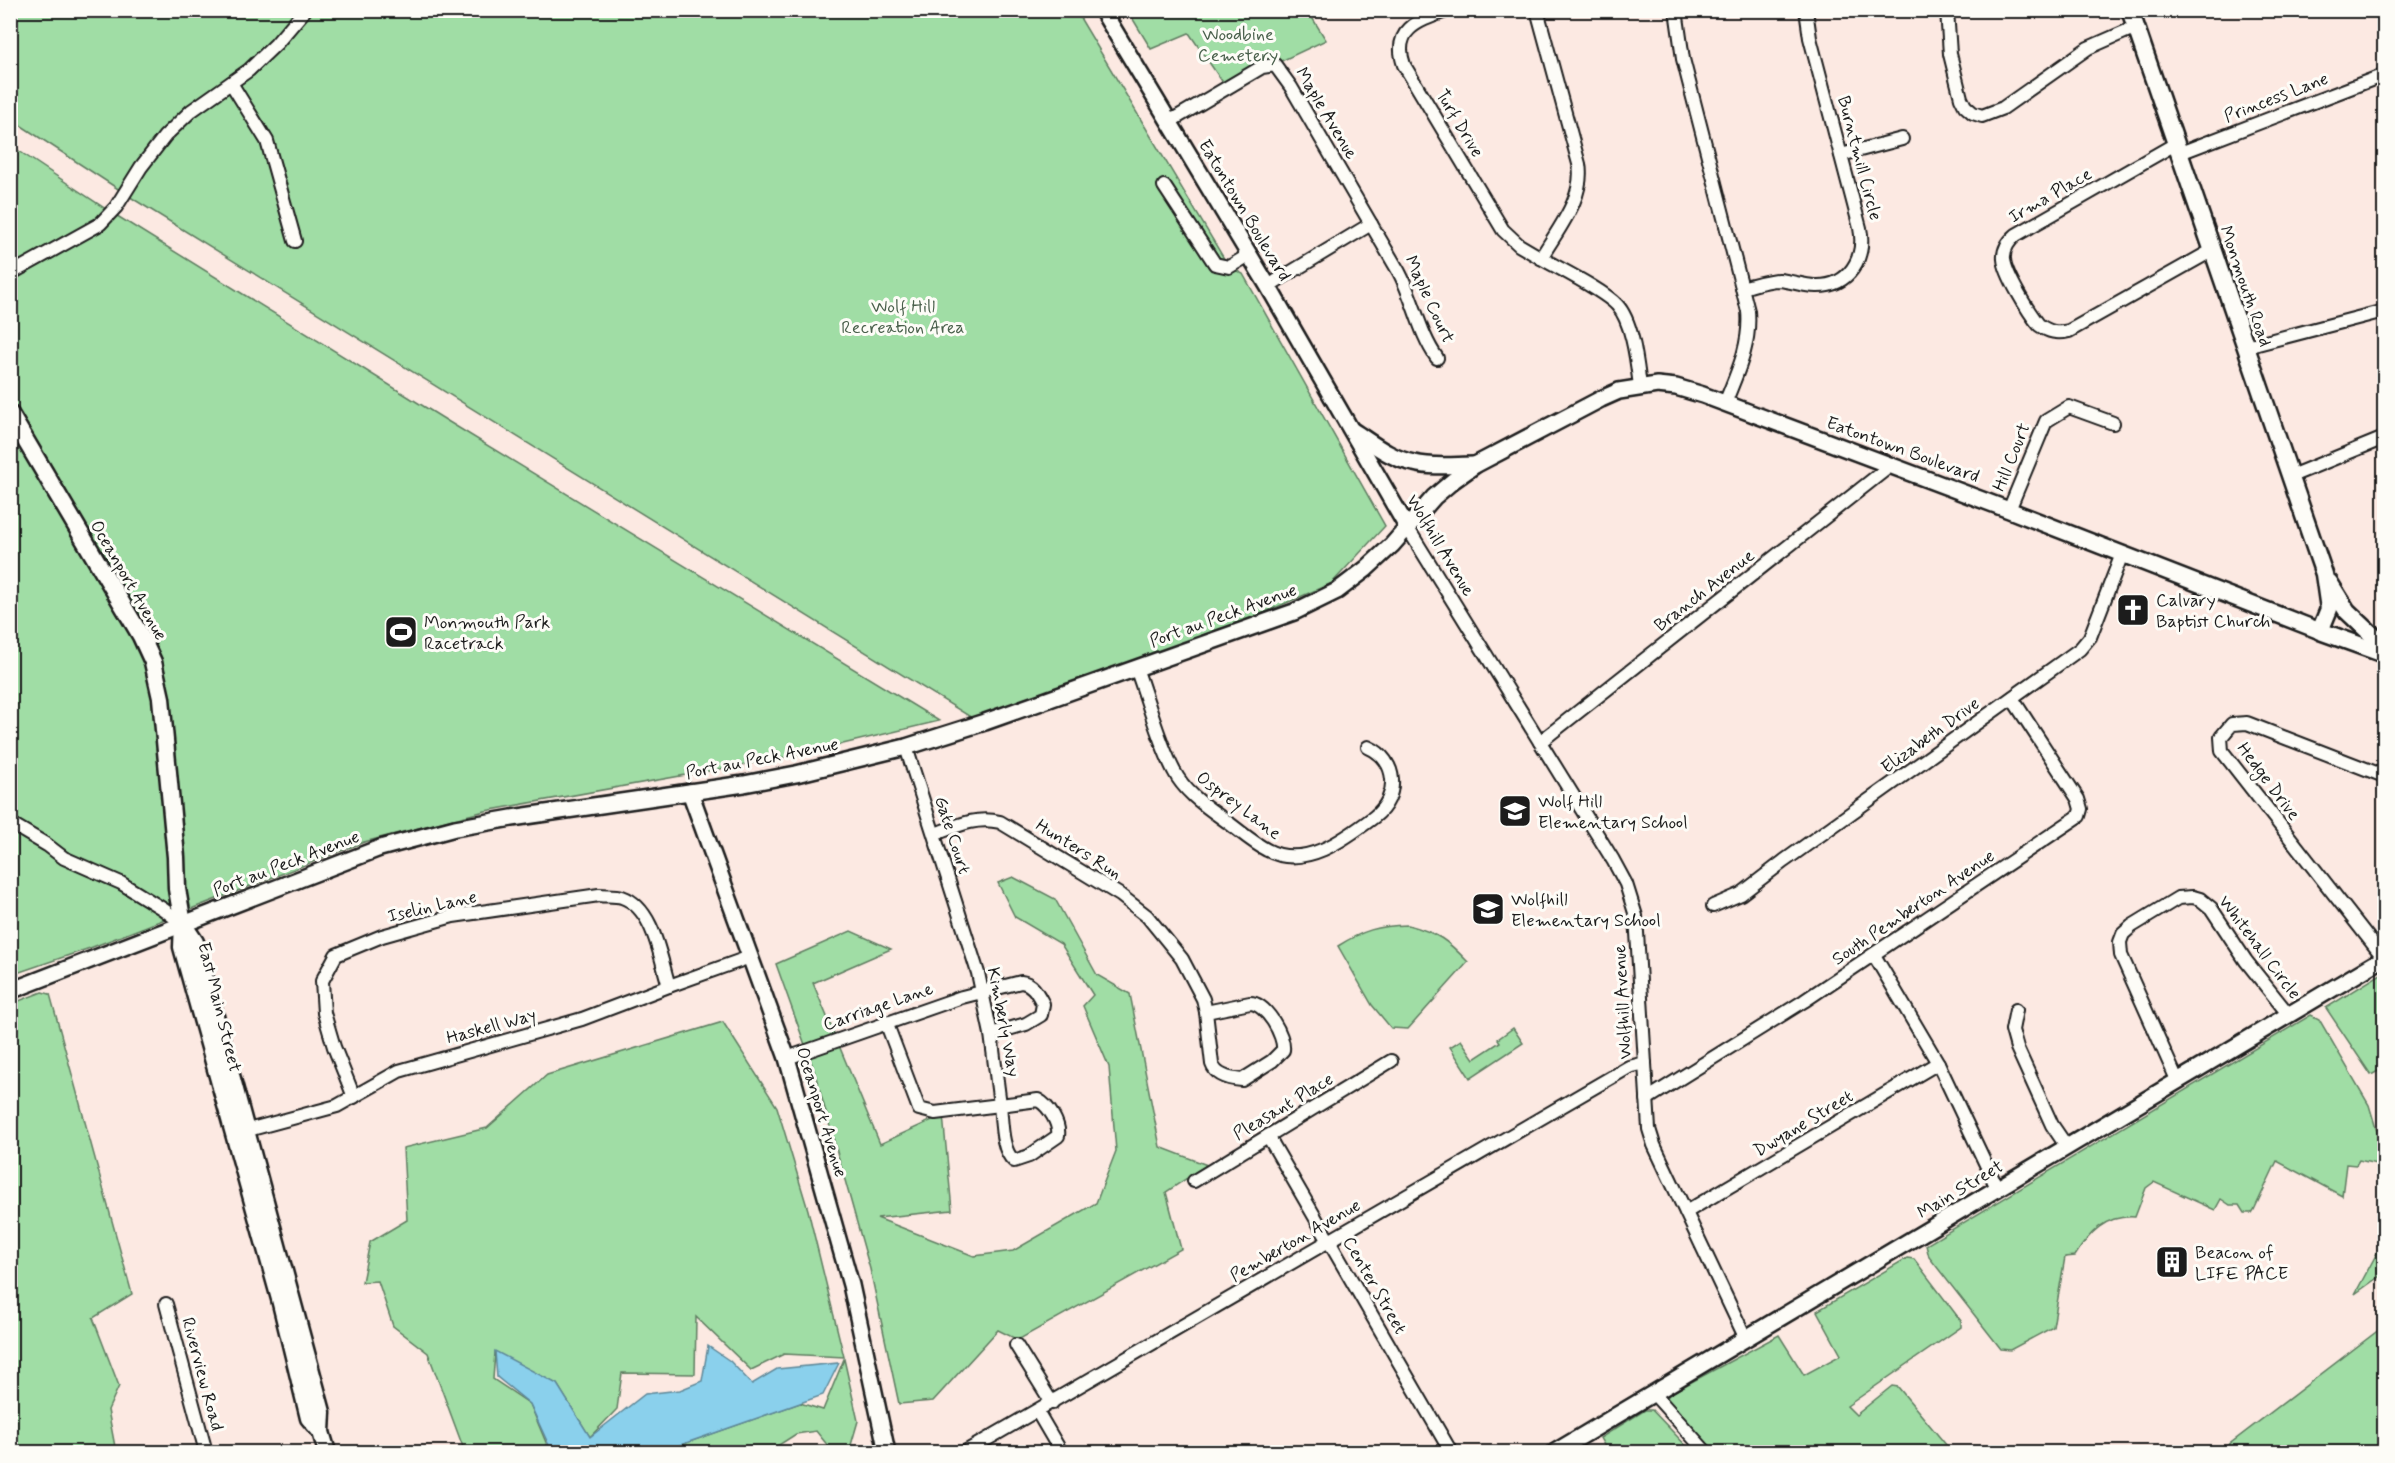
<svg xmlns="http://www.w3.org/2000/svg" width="2395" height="1463" viewBox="0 0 2395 1463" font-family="Mynerve,sans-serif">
<rect width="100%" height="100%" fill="#fce9e2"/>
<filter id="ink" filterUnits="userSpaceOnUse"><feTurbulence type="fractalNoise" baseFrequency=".0167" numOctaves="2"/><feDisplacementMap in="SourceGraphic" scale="12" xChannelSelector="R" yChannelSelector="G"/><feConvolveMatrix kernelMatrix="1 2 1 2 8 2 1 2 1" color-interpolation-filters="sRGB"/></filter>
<g filter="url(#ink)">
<g fill="#a0dda5" stroke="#5e7c60" stroke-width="1.5">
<path d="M10 11H1076L1229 267 1243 274 1385 526 1332 583 1190 645 972 718 135 200 11 119Z"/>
<path d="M1128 11H1308L1326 40 1226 87 1189 33 1151 49Z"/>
<path d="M10 145 106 209 449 422 939 721 797 755 485 811 364 842 90 948 11 975Z"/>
<path d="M1013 877 1055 899 1097 975 1130 994 1160 1147 1207 1165 1166 1192 1181 1249 1018 1340 998 1330 933 1401 899 1404 870 1269 814 1070 776 964 851 931 891 949 813 983 880 1144 943 1115 952 1210 877 1218 974 1256 1013 1251 1096 1203 1116 1151 1109 1067 1083 1006 1093 995 1061 944 1015 917 998 883Z"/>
<path d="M1408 925C1438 933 1447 940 1468 962L1408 1029 1391 1028 1372 1005 1338 946C1363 930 1378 926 1408 925Z"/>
<path d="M2384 972V1068L2371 1075 2326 1008Z"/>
<path d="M42 992 50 994 132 1294 93 1318 119 1386 108 1410 116 1452H11V1004Z"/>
<path d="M2311 1015 2319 1019 2369 1105 2378 1135 2381 1165 2359 1160 2356 1165 2346 1164 2342 1196 2277 1161 2254 1210 2252 1213H2244L2239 1205H2230L2221 1199 2215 1210 2154 1182 2146 1188 2135 1217C2105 1215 2089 1233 2075 1256L2065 1257 2053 1327 2010 1350 2001 1349 1929 1257 1926 1245Z"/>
<path d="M723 1022 777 1107 808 1210 844 1357 784 1354 751 1370 696 1317 695 1374 622 1373 617 1409 590 1437 557 1384 495 1352 493 1379 530 1404 550 1452H447L463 1447 428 1353 393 1326 378 1281 362 1282 370 1242 407 1220 403 1148 487 1128 547 1075Z"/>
<path d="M1513 1028 1523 1043 1470 1078 1450 1047 1461 1040 1474 1059 1500 1042 1498 1039Z"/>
<path d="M2384 1231V1273L2355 1294 2377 1253Z"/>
<path d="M1907 1258 1914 1259 1961 1321V1327L1847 1406 1856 1415 1892 1386 1898 1387 1952 1452H1710L1665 1402 1669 1394 1779 1335 1804 1375 1841 1355 1817 1311Z"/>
<path d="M2384 1326V1452H2219Z"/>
<path d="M844 1359 858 1421 849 1452H833L816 1431 796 1434 768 1452H666L669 1449 800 1403 823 1410Z"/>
<path d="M1645 1410H1652L1692 1452H1608L1600 1438Z"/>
</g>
<path fill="#8ad0ec" stroke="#5e8899" stroke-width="1.5" d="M708 1346 730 1361 752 1384 777 1369 839 1363 823 1395 669 1449 666 1452H552L530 1404 497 1377 495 1351 557 1384 590 1437 645 1394 680 1390 702 1381Z"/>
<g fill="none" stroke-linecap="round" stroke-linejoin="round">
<g stroke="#1c1c1c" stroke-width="16">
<g id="minor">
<path d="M1449 10C1421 20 1391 28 1404 65L1503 230 1519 245 1541 258C1557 230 1585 198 1579 164L1537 10"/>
<path d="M1676 10 1683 59 1748 311C1751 345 1737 373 1725 403"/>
<path d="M1947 10 1950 54 1961 98 1965 106 1973 113 1982 116 2003 108 2088 48 2136 27"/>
<path d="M231 83 267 141 295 241"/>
<path d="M1169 122 1262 67 1275 65 1291 87 1399 272C1414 300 1419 333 1437 358"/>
<path d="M2177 143 2016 235C2009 241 2003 249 2004 259 2005 274 2029 313 2039 325 2049 332 2057 334 2069 331L2213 250"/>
<path d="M2180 153 2384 75"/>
<path d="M1841 155 1902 139"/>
<path d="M1164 186 1215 264 1229 267 1249 255"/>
<path d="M1541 258C1560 269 1603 290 1617 305 1633 322 1637 364 1640 386"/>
<path d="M10 274 100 224 116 207 141 167 165 136 191 111 249 70 276 44 305 10"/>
<path d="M1268 286 1371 224"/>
<path d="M1742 288C1754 285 1767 280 1779 280 1791 281 1804 286 1816 286 1849 287 1866 258 1860 228L1810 38 1806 10"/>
<path d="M2246 347 2384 311"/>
<path d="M2291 476 2384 438"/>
<path d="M2009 510 2046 421 2069 407 2113 423"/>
<path d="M1407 527 1613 860 1626 884 1636 916 1649 1129 1654 1145 1746 1339"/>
<path d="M1136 668C1148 700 1158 741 1174 771 1185 793 1207 807 1226 821 1240 831 1253 843 1267 850 1304 870 1345 839 1374 817 1400 797 1398 760 1368 747"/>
<path d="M1540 742 1890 466"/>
<path d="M10 823 47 845 64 858 121 883 163 909 183 924"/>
<path d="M935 834C956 826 976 816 1000 822L1120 895 1147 916 1182 959 1203 999 1206 1012"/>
<path d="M1713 906 1741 894 1784 861 2080 649 2090 637 2122 554"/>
<path d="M1874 955 1938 1063 1998 1190"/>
<path d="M2384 958 2222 751 2221 737 2232 724 2247 723 2384 776"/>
<path d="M1250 1003C1266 1003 1285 1036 1283 1050L1272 1061 1242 1080C1230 1079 1216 1076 1212 1064L1206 1012Z"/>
<path d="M2016 1010 2012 1030 2017 1048 2052 1125 2067 1147"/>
<path d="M886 1022 919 1109 935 1113 1000 1105 991 1034 978 973 906 747"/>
<path d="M787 1058 962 997 1021 982C1033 983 1038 995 1043 1004L1041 1015 1026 1024 991 1034"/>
<path d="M2178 1082 2121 955 2120 942 2123 934 2132 926 2178 898 2193 897 2200 899 2211 908 2246 961 2289 1015"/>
<path d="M354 1097 334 1047 324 1013 322 981 336 955 382 936 453 916 599 895C606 896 615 895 622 897 654 908 660 958 669 986"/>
<path d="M1647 1099 1804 1001 2079 816 2081 809 2078 799 2012 698"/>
<path d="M1038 1100C1049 1106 1060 1124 1058 1136L1029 1156 1014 1161C1001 1150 1002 1121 1000 1105Z"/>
<path d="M244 1131 337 1106 399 1071 582 1019 669 986 750 957"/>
<path d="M1268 1136 1451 1452"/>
<path d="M1194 1181 1391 1061"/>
<path d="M1686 1212 1938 1063"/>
<path d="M166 1304 206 1452"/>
<path d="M1016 1345 1052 1403"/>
<path d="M1653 1393 1706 1452"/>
<path d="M1037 1411 1061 1452"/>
<path d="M965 1452 1629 1067 1645 1063"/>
</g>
</g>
<g stroke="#1c1c1c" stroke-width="20">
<g id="tertiary">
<path d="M1102 10 1268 286 1407 527"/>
<path d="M1353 431C1372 443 1391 459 1414 463 1433 468 1455 465 1475 465"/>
<path d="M690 792 787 1058 851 1285 887 1452"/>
<path d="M10 991 380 848 455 828 512 818 744 784 796 774 906 747 985 722 1294 612 1337 591 1366 569 1392 545 1434 497 1454 480 1475 465 1601 399 1619 391 1657 385 1676 387 1703 395 2009 510 2320 631"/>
<path d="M1555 1452 2384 958"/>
</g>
</g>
<g stroke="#1c1c1c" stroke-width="21">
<g id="secondary">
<path d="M2130 10 2324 574 2329 609 2320 631 2384 654"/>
<path d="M10 414 141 636 153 662 161 698 176 857 177 889 183 924 182 947 280 1299 309 1418 321 1432"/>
<path d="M2329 582 2347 611 2384 646"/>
<path d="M183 924 195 942 322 1412 321 1432 327 1452"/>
</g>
</g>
<use href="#minor" stroke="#fdfcf7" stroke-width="12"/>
<use href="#tertiary" stroke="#fdfcf7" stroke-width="15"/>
<use href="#secondary" stroke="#fdfcf7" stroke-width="16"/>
</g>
</g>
<defs>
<g id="church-square" transform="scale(1.725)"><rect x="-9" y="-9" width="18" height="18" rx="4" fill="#1c1c1c" stroke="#fdfcf7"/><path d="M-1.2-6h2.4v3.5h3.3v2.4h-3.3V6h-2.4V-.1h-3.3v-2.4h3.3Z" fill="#fff"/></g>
<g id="stadium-square" transform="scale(1.725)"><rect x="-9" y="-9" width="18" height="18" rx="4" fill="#1c1c1c" stroke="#fdfcf7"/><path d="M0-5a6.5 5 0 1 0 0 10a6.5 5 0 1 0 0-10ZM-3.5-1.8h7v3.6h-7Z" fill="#fff"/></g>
<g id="school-square" transform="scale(1.725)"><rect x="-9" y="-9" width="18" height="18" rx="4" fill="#1c1c1c" stroke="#fdfcf7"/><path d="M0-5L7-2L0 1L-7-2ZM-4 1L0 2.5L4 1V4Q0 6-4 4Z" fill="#fff"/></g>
<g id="building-square" transform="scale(1.725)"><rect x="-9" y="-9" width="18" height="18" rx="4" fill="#1c1c1c" stroke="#fdfcf7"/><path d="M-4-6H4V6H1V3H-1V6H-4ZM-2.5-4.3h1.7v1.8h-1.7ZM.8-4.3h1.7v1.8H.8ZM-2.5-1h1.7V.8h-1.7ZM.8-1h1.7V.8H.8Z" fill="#fff"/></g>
</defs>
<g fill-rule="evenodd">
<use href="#church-square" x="2133" y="610"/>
<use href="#stadium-square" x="401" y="632"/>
<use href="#school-square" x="1515" y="811"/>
<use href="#school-square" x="1488" y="909"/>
<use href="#building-square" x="2172" y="1262"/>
</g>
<g text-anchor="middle" stroke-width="6" stroke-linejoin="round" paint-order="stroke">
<g font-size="18" fill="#4a604c" stroke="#fdfcf7">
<text x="1238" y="40">Woodbine<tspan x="1238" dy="21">Cemetery</tspan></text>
<text x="903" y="312">Wolf Hill<tspan x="903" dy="21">Recreation Area</tspan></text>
</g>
<g font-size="18" fill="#1c1c1c" stroke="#fdfcf7">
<text transform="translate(2276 97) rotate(-21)" y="6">Princess Lane</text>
<text transform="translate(1327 113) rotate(59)" y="6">Maple Avenue</text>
<text transform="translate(1460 123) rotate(59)" y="6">Turf Drive</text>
<text transform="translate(1860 158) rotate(75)" y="6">Burntmill Circle</text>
<text transform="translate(2050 195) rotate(-30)" y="6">Irma Place</text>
<text transform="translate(1245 210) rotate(59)" y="6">Eatontown Boulevard</text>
<text transform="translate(2246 286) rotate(71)" y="6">Monmouth Road</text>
<text transform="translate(1430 299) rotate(65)" y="6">Maple Court</text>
<text transform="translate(1903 449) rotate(20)" y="6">Eatontown Boulevard</text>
<text transform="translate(2011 457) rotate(-68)" y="6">Hill Court</text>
<text transform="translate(1441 545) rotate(59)" y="6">Wolfhill Avenue</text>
<text transform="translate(129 580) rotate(60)" y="6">Oceanport Avenue</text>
<text transform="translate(1704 590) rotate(-38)" y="6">Branch Avenue</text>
<text transform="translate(1223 615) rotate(-20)" y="6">Port au Peck Avenue</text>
<text transform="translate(1930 735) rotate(-36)" y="6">Elizabeth Drive</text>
<text transform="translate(762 758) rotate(-11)" y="6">Port au Peck Avenue</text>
<text transform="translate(2269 781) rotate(53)" y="6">Hedge Drive</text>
<text transform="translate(1239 805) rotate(37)" y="6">Osprey Lane</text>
<text transform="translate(953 835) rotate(72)" y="6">Gate Court</text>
<text transform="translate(1079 849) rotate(32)" y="6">Hunters Run</text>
<text transform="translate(286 863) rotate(-21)" y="6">Port au Peck Avenue</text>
<text transform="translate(432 906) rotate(-13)" y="6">Iselin Lane</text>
<text transform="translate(1913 907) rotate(-34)" y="6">South Pemberton Avenue</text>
<text transform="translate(2260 947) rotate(53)" y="6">Whitehall Circle</text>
<text transform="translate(1622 1002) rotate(-93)" y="6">Wolfhill Avenue</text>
<text transform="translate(878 1006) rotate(-19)" y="6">Carriage Lane</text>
<text transform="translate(220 1007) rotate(76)" y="6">East Main Street</text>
<text transform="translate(1004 1022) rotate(79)" y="6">Kimberly Way</text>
<text transform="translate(491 1026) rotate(-15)" y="6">Haskell Way</text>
<text transform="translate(1283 1106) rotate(-31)" y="6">Pleasant Place</text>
<text transform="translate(822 1112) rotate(73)" y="6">Oceanport Avenue</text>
<text transform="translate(1803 1123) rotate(-31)" y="6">Dwyane Street</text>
<text transform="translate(1960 1189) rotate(-31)" y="6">Main Street</text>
<text transform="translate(1295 1240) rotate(-30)" y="6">Pemberton Avenue</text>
<text transform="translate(1375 1285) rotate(60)" y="6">Center Street</text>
<text transform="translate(203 1374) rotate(75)" y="6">Riverview Road</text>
</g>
<g font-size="18" fill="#1c1c1c" stroke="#fdfcf7" text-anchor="start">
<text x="2156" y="606">Calvary<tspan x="2156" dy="21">Baptist Church</tspan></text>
<text x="424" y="628">Monmouth Park<tspan x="424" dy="21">Racetrack</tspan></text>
<text x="1538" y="807">Wolf Hill<tspan x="1538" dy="21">Elementary School</tspan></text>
<text x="1511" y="905">Wolfhill<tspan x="1511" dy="21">Elementary School</tspan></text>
<text x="2195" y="1258">Beacon of<tspan x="2195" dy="21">LIFE PACE</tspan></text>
</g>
</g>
<rect width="2395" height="1463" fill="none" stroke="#fdfcf7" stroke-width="36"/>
<rect x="18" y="18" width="2359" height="1427" fill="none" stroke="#1c1c1c" stroke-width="2" filter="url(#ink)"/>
</svg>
